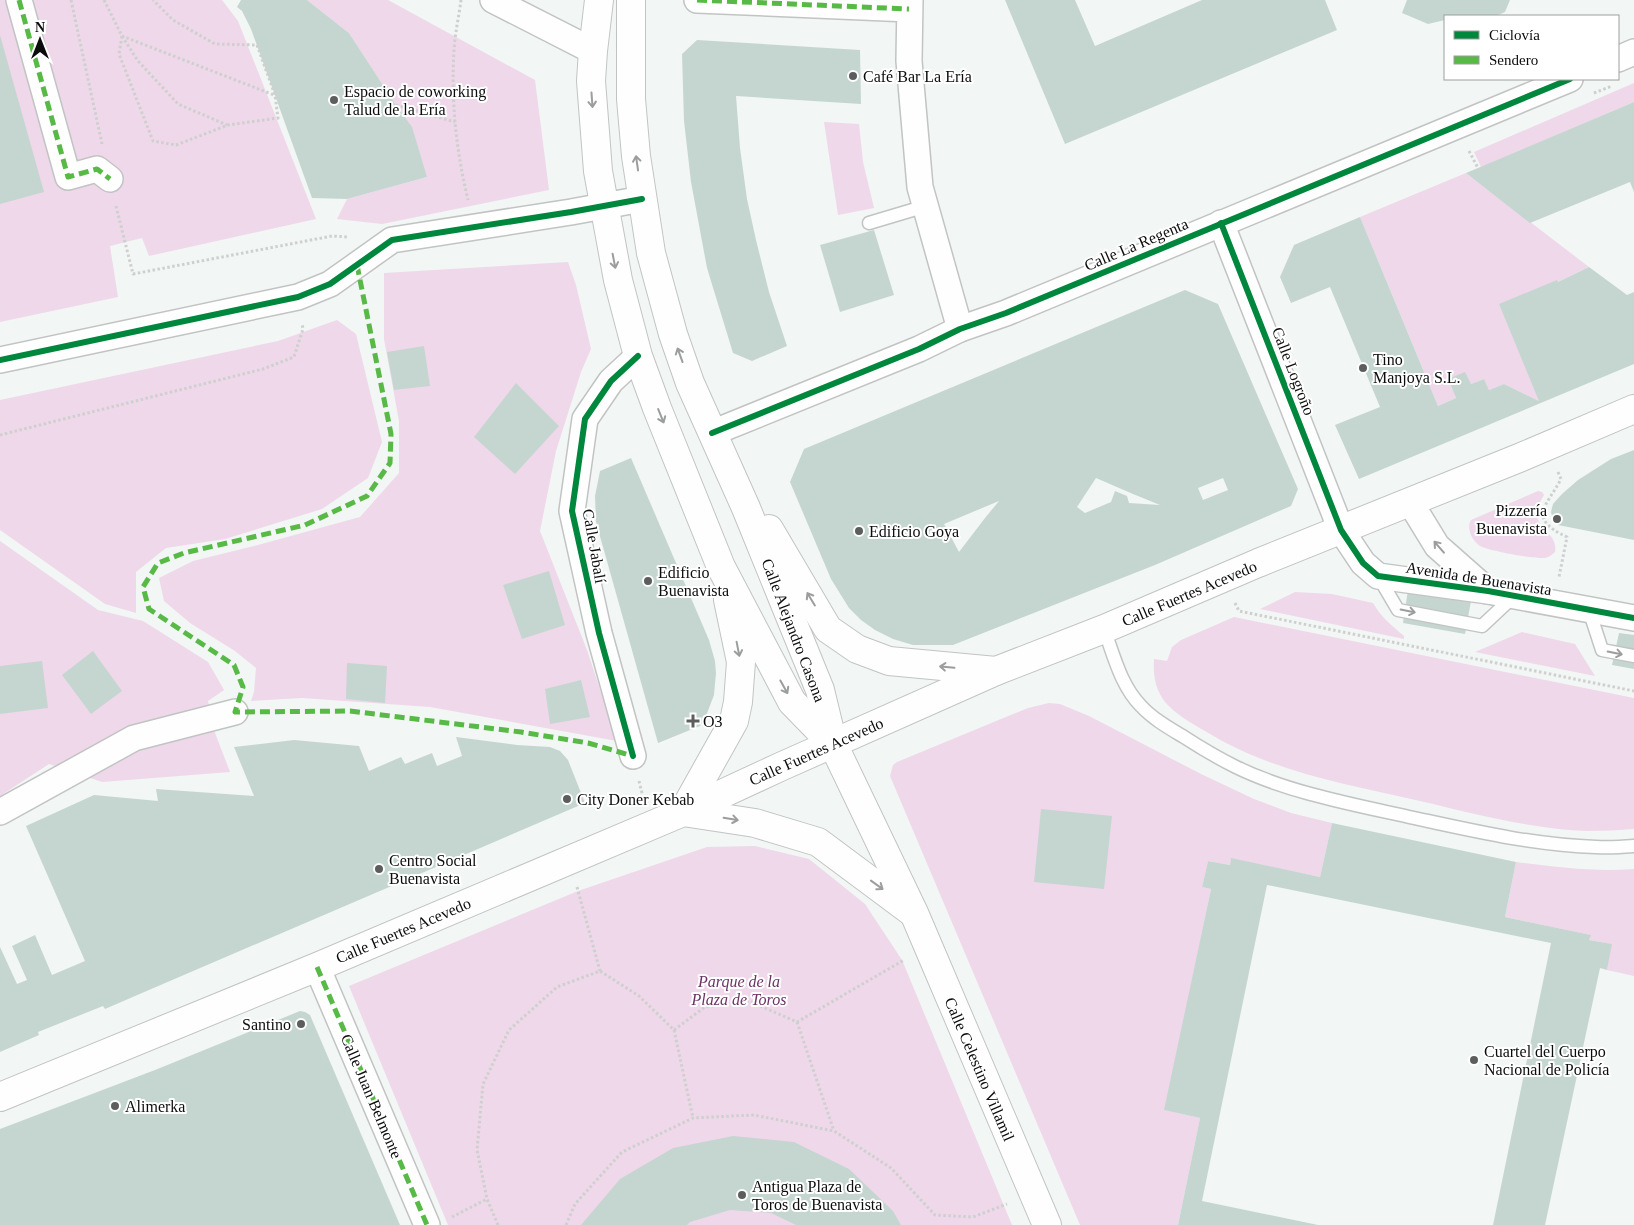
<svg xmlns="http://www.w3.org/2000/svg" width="1634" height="1225" viewBox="0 0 1634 1225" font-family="'Times New Roman',serif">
<rect width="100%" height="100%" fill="#f2f6f4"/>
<g fill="#efd8ea">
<path d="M0 0H222L238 21 316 219 149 256 142 238 110 246 118 297 0 322Z"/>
<path d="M307 0H388L535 80 549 190 382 224 337 219 347 199 427 177 396 105 349 33Z"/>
<path d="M1634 83V102L1481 167 1474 152Z"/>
<path d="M824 122 859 124 863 162 874 208 838 215Z"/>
<path d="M1466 173 1589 267 1558 282 1539 401 1504 384 1489 390 1484 379 1471 384 1448 379 1456 398 1438 406 1360 217Z"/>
<path d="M568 262 576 285 591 349 581 372 556 451 540 531 587 650 617 741 430 707 302 698 251 701 254 692 256 668 235 651 190 623 164 601 159 578 193 561 258 545 360 517 399 473V421L384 339V273Z"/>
<path d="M337 320 356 334 382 442 368 478 322 509 225 539 166 548 136 572V613L105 604 0 530V400L278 341Z"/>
<path d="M1538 491 1542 492 1544 495C1522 529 1559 528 1555 552 1552 555 1549 557 1545 558 1535 559 1489 551 1480 546 1472 541 1466 528 1471 520Z"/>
<path d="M0 541 98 610 143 621 208 662 224 690 208 701 215 733 230 772 102 782 49 764 0 796Z"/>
<path d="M1295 592 1332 594 1373 603C1381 617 1392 626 1404 636V639L1260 609Z"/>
<path d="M1234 617 1634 698V829C1619 830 1604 831 1588 831 1532 829 1475 814 1420 801 1346 784 1271 772 1205 731 1191 723 1175 714 1165 702 1155 689 1153 675 1154 659L1167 661 1172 647 1181 640Z"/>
<path d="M1522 632 1575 644 1595 676 1475 652Z"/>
<path d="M1049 703 1060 704 1089 716 1201 774 1254 799 1291 813 1332 823 1320 877 1231 859 1230 865 1208 861 1202 887 1211 889 1165 1110 1200 1118 1178 1225H1080L890 776 893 765 897 762 1028 708Z"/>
<path d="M755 846 809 859 865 904 902 960 1012 1225H448L349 986 578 891 707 847Z"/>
<path d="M1516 862C1556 867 1594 872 1634 869V976L1607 970 1611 944 1589 940 1590 935 1505 917Z"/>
</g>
<g fill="#c5d6d0" fill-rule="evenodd">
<path d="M241 0H307L349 33 396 105 412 127 427 177 347 199 312 198 251 29 242 11 237 7Z"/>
<path d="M1005 0H1075L1095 46 1202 0H1325L1337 30 1065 144Z"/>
<path d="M1407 0H1510L1505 12 1496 16H1445V20L1428 24 1402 13Z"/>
<path d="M0 35 44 192 0 204Z"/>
<path d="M697 40 860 50 861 104 736 96 740 148 747 199 756 240 769 292 787 346 752 361 733 353 707 268 691 182 684 121 682 54Z"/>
<path d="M1634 102V192L1630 182 1530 223 1466 173Z"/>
<path d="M1360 217 1438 406 1456 398 1448 379 1465 372 1471 384 1484 379 1489 390 1504 384 1539 401 1499 304 1557 280 1558 282 1589 267 1627 295 1634 292V364L1359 479 1335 425 1380 407 1330 287 1291 303 1280 277 1294 245Z"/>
<path d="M874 230 894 295 840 312 820 245Z"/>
<path d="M1185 290 1218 304 1298 489 1291 506 1155 565 953 645H913L893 639 875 630 861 620 849 608 831 579 790 482 804 449ZM1096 478 1133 494 1160 505 1129 503 1127 496 1115 491 1111 502 1085 513 1077 507ZM1223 478 1228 490 1203 500 1198 488ZM999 501 985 518 959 552 944 524Z"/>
<path d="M424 346 430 386 394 390 387 352Z"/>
<path d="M516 383 559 426 515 474 474 437Z"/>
<path d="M1634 450V540L1558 525 1553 520 1551 512 1553 504 1562 494 1578 480 1611 459Z"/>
<path d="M631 458 709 640 715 661 716 673 714 695 706 716 700 726 658 743 596 522 595 496 600 471Z"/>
<path d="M549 571 565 625 522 639 503 585Z"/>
<path d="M1408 590 1471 601 1465 634 1403 623Z"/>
<path d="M1619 633 1634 635V669L1612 665Z"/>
<path d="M93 651 122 691 91 714 62 675Z"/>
<path d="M42 661 48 708 0 714V666Z"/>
<path d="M347 663 387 666 385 703 346 699Z"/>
<path d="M581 680 590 717 550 724 545 689Z"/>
<path d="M456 737 517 745 550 747 560 751 568 760 585 803 142 993 105 1009 103 1006 38 1032 39 1035 0 1052V947L17 984 27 980 12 946 35 935 52 975 85 961 26 826 94 795 158 801 156 789 254 796 234 747 294 740 359 746 369 771 401 757 405 764 432 753 437 766 462 756Z"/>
<path d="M1041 809 1112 816 1104 889 1034 882Z"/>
<path d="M1332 823 1516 862 1505 917 1591 935 1589 940 1612 944 1607 970 1600 968 1545 1225H1493L1551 943 1267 885 1202 1201 1318 1225H1178L1200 1118 1164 1110 1211 889 1202 887 1208 861 1230 865 1231 858 1320 877Z"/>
<path d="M300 1011 305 1012 310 1015 400 1225H0V1129L155 1070Z"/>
<path d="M733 1136 794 1142 849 1169 893 1211 901 1225H796L771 1213 730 1210 690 1222 687 1225H581L620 1179 673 1148Z"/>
</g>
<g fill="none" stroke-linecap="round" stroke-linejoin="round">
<g stroke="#c2c4c4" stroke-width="15">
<g id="lane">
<path d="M869 223 926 206"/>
<path d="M1378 576 1398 610 1482 626 1514 596"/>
<path d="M1589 610 1602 650 1634 656"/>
<path d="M1104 629C1114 656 1121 686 1141 706 1153 719 1169 728 1184 737 1201 748 1218 758 1236 767 1289 793 1356 805 1414 818 1474 831 1534 845 1596 847 1609 848 1622 847 1634 846"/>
</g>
</g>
<g stroke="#c2c4c4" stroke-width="28">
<g id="street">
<path d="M19 0 68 177 97 169 110 179"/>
<path d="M493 0 593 51"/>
<path d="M697 0 909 9"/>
<path d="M910 0 909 61 920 187 960 329"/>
<path d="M1618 59 1634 52"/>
<path d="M1221 223 1341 530 1363 563 1378 576 1488 591 1634 618"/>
<path d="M0 360 298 297 330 284 392 240 571 212 642 199"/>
<path d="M712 433 919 349 960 329 1006 313 1570 79"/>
<path d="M1410 502 1437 546 1488 591"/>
<path d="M633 756 599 633 572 511 585 419 611 381 638 356"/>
<path d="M0 812 134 738 235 712"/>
<path d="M317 967 427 1225"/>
</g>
</g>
<g stroke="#c2c4c4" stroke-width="30">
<g id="secondary">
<path d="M599 0 593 51 591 81 598 171 618 280 638 356 657 408 721 567 792 702 832 743"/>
<path d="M631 0V99L636 156 651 253 673 334 690 383 746 508 820 690 833 744 914 913 1047 1225"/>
<path d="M769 529 828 629 857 649 889 661 996 671"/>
<path d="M728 600 741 662 738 702 734 721 683 812 755 823 818 842 912 912"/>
</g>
</g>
<g stroke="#c2c4c4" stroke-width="30">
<path id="highway" d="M0 1097 317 967 683 812 780 767 996 671 1104 629 1258 563 1519 458 1634 409"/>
</g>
<g stroke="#ced0cf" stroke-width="3" stroke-dasharray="2.5 2.5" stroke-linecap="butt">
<path d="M71 0 102 144"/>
<path d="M104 0 122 36 274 95"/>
<path d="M461 0C459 16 455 33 454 50 451 102 456 150 468 200"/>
<path d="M122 36 119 54 153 141 176 145 228 125 278 118 275 95 257 45 215 44 173 20 153 0"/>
<path d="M122 36 138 61 178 104 227 125"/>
<path d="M1594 93 1612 86"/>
<path d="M396 105 455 122"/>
<path d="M1469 151 1478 168"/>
<path d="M116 206 133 274 332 236 348 237"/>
<path d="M0 435 263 369 294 357 303 329 302 324"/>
<path d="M1558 472 1561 479C1547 506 1526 518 1567 537L1559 577"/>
<path d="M1235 603 1239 611 1634 691"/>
<path d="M639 781 643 797"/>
<path d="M577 887 600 971"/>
<path d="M797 1022 834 1131"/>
<path d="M674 1030 693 1118"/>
<path d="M452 1217 487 1199"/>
<path d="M498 1225 487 1199 477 1150 483 1084 509 1030 557 987 600 971 639 996 674 1030 705 1007 749 1001 797 1022 904 960"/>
<path d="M566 1225 575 1204 622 1152 693 1118 754 1115 834 1131 891 1168 935 1215 973 1217 1007 1204"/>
</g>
<use href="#lane" stroke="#fdfefd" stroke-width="12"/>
<use href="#street" stroke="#fdfefd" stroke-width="25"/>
<use href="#secondary" stroke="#fdfefd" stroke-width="28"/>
<use href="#highway" stroke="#fdfefd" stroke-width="28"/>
<g stroke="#58b947" stroke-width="5" stroke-dasharray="10 5" stroke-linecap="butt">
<path d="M19 0 68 177 97 169 110 179"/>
<path d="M697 0 909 9"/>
<path d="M357 265 391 434 390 463 367 496 305 525 184 553 158 563 143 587 149 609 234 665 243 687 235 712 350 711 521 732 588 743 633 756"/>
<path d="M317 967 427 1225"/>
</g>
<g stroke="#fff" stroke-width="9">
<g id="cycleway">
<path d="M1221 223 1341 530 1363 563 1378 576 1488 591 1634 618"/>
<path d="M0 360 298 297 330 284 392 240 571 212 642 199"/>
<path d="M712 433 919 349 960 329 1006 313 1570 79"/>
<path d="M633 756 599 633 572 511 585 419 611 381 638 356"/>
</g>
</g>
<use href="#cycleway" stroke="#00873e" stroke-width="6"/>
</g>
<defs><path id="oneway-shaft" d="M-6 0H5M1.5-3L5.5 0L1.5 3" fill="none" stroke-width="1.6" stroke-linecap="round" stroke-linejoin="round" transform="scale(1.25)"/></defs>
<g stroke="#9c9d9d">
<use href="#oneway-shaft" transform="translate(592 100) rotate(86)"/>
<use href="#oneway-shaft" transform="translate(637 163) rotate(-98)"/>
<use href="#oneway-shaft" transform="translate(614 261) rotate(79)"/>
<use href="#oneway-shaft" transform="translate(680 355) rotate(-110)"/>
<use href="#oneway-shaft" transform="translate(661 416) rotate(68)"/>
<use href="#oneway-shaft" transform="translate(1439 547) rotate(-131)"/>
<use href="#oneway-shaft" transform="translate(811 599) rotate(-121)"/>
<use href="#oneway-shaft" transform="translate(1408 611) rotate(11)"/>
<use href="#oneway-shaft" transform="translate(738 649) rotate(79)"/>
<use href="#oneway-shaft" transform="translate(1615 653) rotate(11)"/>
<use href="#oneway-shaft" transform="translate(947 667) rotate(-175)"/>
<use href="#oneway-shaft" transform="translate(784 687) rotate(61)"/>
<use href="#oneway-shaft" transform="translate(731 819) rotate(9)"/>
<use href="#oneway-shaft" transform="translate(877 885) rotate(36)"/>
</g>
<g fill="#5c5e5d" stroke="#fff" stroke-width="2">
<circle cx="853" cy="76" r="5"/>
<circle cx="334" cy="100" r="5"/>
<circle cx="1363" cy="368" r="5"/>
<circle cx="1557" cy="519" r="5"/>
<circle cx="859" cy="531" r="5"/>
<circle cx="648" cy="581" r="5"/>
<path d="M690.5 713.5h5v5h5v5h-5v5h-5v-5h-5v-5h5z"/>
<circle cx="567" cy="799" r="5"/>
<circle cx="379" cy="869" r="5"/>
<circle cx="301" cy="1024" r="5"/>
<circle cx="1474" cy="1060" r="5"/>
<circle cx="115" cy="1106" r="5"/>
<circle cx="742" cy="1195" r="5"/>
</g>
<g text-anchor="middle" stroke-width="4" stroke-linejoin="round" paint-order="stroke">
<g font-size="16" fill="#0b0c0c" stroke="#fff" text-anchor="start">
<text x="863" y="82">Café Bar La Ería</text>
<text x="344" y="97">Espacio de coworking<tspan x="344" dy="18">Talud de la Ería</tspan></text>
<text x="1373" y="365">Tino<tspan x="1373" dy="18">Manjoya S.L.</tspan></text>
<text x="1547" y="516" text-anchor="end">Pizzería<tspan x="1547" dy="18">Buenavista</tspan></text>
<text x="869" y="537">Edificio Goya</text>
<text x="658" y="578">Edificio<tspan x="658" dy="18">Buenavista</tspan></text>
<text x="703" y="727">O3</text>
<text x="577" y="805">City Doner Kebab</text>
<text x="389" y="866">Centro Social<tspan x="389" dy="18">Buenavista</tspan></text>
<text x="291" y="1030" text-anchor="end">Santino</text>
<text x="1484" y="1057">Cuartel del Cuerpo<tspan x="1484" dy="18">Nacional de Policía</tspan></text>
<text x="125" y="1112">Alimerka</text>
<text x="752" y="1192">Antigua Plaza de<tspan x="752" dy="18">Toros de Buenavista</tspan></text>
</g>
<g font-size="16" fill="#0b0c0c" stroke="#fff">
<text transform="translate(1136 244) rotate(-23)" y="6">Calle La Regenta</text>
<text transform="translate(1294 371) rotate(69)" y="6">Calle Logroño</text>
<text transform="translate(595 546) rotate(80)" y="6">Calle Jabalí</text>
<text transform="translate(1479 578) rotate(9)" y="6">Avenida de Buenavista</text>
<text transform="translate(1189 593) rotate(-23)" y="6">Calle Fuertes Acevedo</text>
<text transform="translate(794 630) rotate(69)" y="6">Calle Alejandro Casona</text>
<text transform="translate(816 751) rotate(-24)" y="6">Calle Fuertes Acevedo</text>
<text transform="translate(403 930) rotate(-23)" y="6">Calle Fuertes Acevedo</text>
<text transform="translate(980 1069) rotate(67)" y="6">Calle Celestino Villamil</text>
<text transform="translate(372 1096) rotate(67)" y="6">Calle Juan Belmonte</text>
</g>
<g font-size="16" font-style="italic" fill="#6e3164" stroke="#fff">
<text x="739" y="987">Parque de la<tspan x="739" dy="18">Plaza de Toros</tspan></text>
</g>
</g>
<rect x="1444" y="15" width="175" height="65" fill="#ffffff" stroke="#9d9e9e"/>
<rect x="1454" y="31" width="25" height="8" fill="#00873e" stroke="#9d9e9e"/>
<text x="1489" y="40" font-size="15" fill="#0b0c0c">Ciclovía</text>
<rect x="1454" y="56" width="25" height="8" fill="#58b947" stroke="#9d9e9e"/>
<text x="1489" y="65" font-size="15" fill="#0b0c0c">Sendero</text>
<g transform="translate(40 40)" stroke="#ffffff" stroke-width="4" paint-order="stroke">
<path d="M0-4L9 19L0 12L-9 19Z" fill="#0b0c0c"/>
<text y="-8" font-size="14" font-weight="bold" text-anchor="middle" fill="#0b0c0c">N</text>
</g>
</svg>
